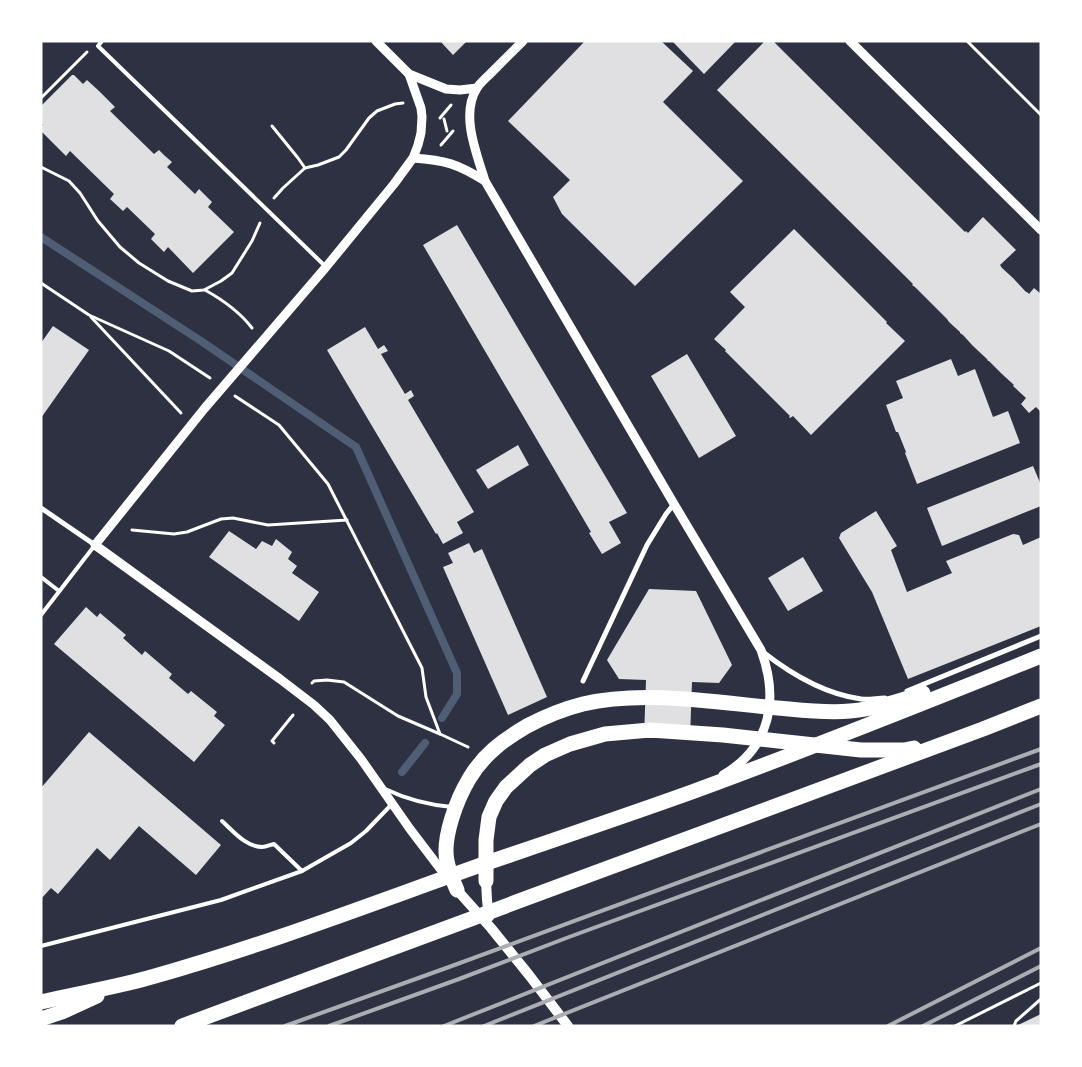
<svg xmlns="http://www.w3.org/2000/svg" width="1082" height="1067" viewBox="0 0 1082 1067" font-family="Quicksand,sans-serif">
<rect width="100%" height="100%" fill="#2d3142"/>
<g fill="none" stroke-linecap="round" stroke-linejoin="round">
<g stroke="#4f5d75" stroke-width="8">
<path d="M41 237 201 341 356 447 457 673V694L442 718"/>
<path d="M402 772 425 743"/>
</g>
</g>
<g fill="#e0e0e3">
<path d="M440 41H467L453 55Z"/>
<path d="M585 41H661L693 71 663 102 743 181 635 286 562 214 553 197 570 180 508 121Z"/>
<path d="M672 41H736L704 74Z"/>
<path d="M765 41H773L965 232 966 231 968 233 983 217 1016 250 1000 265 1002 268 1013 278 1026 292H1027L1029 294 1034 288 1041 294V412L1036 407 1029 413 1021 404 1026 398 1013 386 1014 385 1002 374 989 361H988L987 359 973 346 963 335 960 333V332L949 322 947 319 915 287 912 285 913 284 717 90Z"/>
<path d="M72 75H74L83 84 87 80 99 91 115 107 110 111 154 154 159 150 165 156 172 162 167 167 195 194 199 189 212 202 208 207 234 232 193 273 168 247 164 252 151 239 155 234 127 207 123 211 110 199 114 194 70 151 66 156 41 131V126L43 125 41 123V106Z"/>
<path d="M457 225 627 513 609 522 621 543 602 554 589 533 591 532 423 245Z"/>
<path d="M794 229 887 322 886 323 905 341 811 435 793 416 790 418 789 417 790 416 725 351 726 350 714 339 745 307 730 292Z"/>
<path d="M53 326 89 350 41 418V343Z"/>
<path d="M365 327 378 349 384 345 388 351 381 354 405 394 411 390 414 396 408 400 474 512 457 522 463 533 443 544 437 533 436 534 327 350Z"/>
<path d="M687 354 736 436 699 458 651 376Z"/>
<path d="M951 359 958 376 975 369 993 417 1008 411 1020 443 917 484 905 453 906 452 898 432H896L886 405 903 398 896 381Z"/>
<path d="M518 445 529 465 488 489 476 470Z"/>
<path d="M1033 466 1041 485V506L942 546 927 508Z"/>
<path d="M876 511 897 546 891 550 907 592 952 573 946 561 1013 534 1019 535 1023 545 1041 537V626L908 679 872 592 839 538 841 533Z"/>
<path d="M229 531 256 549 262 541 272 546 276 539 292 552 288 559 297 566 292 573 319 592 299 621 209 557Z"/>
<path d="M469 543 474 553 482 549 547 697 508 715 443 567 453 563 448 553Z"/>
<path d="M803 557 823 591 788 611 768 578Z"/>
<path d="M649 589 696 591 732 665 719 683 692 682 690 738H644L646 680 619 679 607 660Z"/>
<path d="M86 607 97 617 100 613 126 635 123 638 142 655 145 651 172 674 169 678 188 694 191 691 217 712 214 716 225 725 194 762 54 644Z"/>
<path d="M89 732 221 845 196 875 139 826 110 860 97 848 58 894 51 888 41 899V788Z"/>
<path d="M1041 1014V1026H1016Z"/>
</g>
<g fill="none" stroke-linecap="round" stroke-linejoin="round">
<g stroke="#fff" stroke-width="3">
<path d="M967 41 1041 115"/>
<path d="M41 98 87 52"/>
<path d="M440 118 451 105"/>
<path d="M444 119 447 131"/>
<path d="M272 126 298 158 305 168"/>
<path d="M441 145 453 131"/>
<path d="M41 167 69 181 80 193 98 221 120 247 139 263 168 281 192 291 204 290 221 281 232 273 252 241 260 223"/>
<path d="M274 198 283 188 305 168 318 165 339 157 346 150 369 118 377 111 395 104 403 103"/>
<path d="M41 283 89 315 169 351 210 378"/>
<path d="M205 290C223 300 239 311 252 328"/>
<path d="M91 317 181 413"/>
<path d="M235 396 279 425 328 484 422 668 426 697 440 734"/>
<path d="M132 530 174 534 187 532 221 519 233 518 268 525 347 520"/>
<path d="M312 683 314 681 327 680 344 682 398 716 440 734 468 747"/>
<path d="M274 743 272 741 293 715"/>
<path d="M955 1026 1041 983"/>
<path d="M1014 1026 1016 1021 1041 999"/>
</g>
<g stroke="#fff" stroke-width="4">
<path d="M102 41 98 46 325 266"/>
<path d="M41 577 59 591"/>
<path d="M41 615 95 545"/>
<path d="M385 789C406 799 429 805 452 807"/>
<path d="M222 821C233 831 246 847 262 847 266 847 270 845 274 844L302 871"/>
<path d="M41 946 221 900 302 871 351 843 366 831 392 804"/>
</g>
<g stroke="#fff" stroke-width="5">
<path d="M41 508 95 545"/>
<path d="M763 652C791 674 825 694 861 699 869 700 877 698 885 698"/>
<path d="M583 681 647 545 666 514 674 504"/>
<path d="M907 691 1041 636"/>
</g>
<g stroke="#fff" stroke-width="9">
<path d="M376 41 409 74 446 89 460 90 477 88"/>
<path d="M523 41C512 52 501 63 490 74 486 78 480 83 477 88 460 115 477 154 485 181L674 504 761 650C779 699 771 747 723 775"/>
<path d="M850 41 1041 230"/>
<path d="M409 74 421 108 422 117 421 133 418 145 413 158 394 184 326 267 204 409 95 545 280 679 314 705 330 720 361 759 410 829 448 879"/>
<path d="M413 158C445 160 458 164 485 181"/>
</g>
<g stroke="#fff" stroke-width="10">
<path d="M486 881 487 900 489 917"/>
<path d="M457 890 491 928 529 975 568 1026"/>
</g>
<g stroke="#fff" stroke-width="15">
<path d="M486 881V840L489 817 496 801 506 787 530 765 545 755 570 744 605 734 650 730 723 735 861 750H904L914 748"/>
<path d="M457 890C453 881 449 871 447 861 442 838 457 799 469 779 483 755 503 740 527 726 544 717 563 709 583 704 647 689 724 704 789 709 809 711 831 713 850 711 875 709 899 701 923 693"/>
<path d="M41 1002C79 993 118 987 155 976 265 945 371 904 478 866 548 842 619 818 689 793 807 750 924 703 1041 656"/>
<path d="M41 1019 62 1012 97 996"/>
<path d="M182 1026 983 729 1041 706"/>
</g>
<g stroke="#abadb3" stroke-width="4">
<path d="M285 1026 449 967 1041 749"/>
<path d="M329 1026 459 979 569 937 1041 764"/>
<path d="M444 1026 1041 789"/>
<path d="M484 1026 1041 804"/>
<path d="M534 1026 1041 824"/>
<path d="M888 1026 1041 948"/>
<path d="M923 1026 1041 966"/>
</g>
</g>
<rect width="1082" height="1067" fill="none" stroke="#ffffff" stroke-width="85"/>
</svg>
